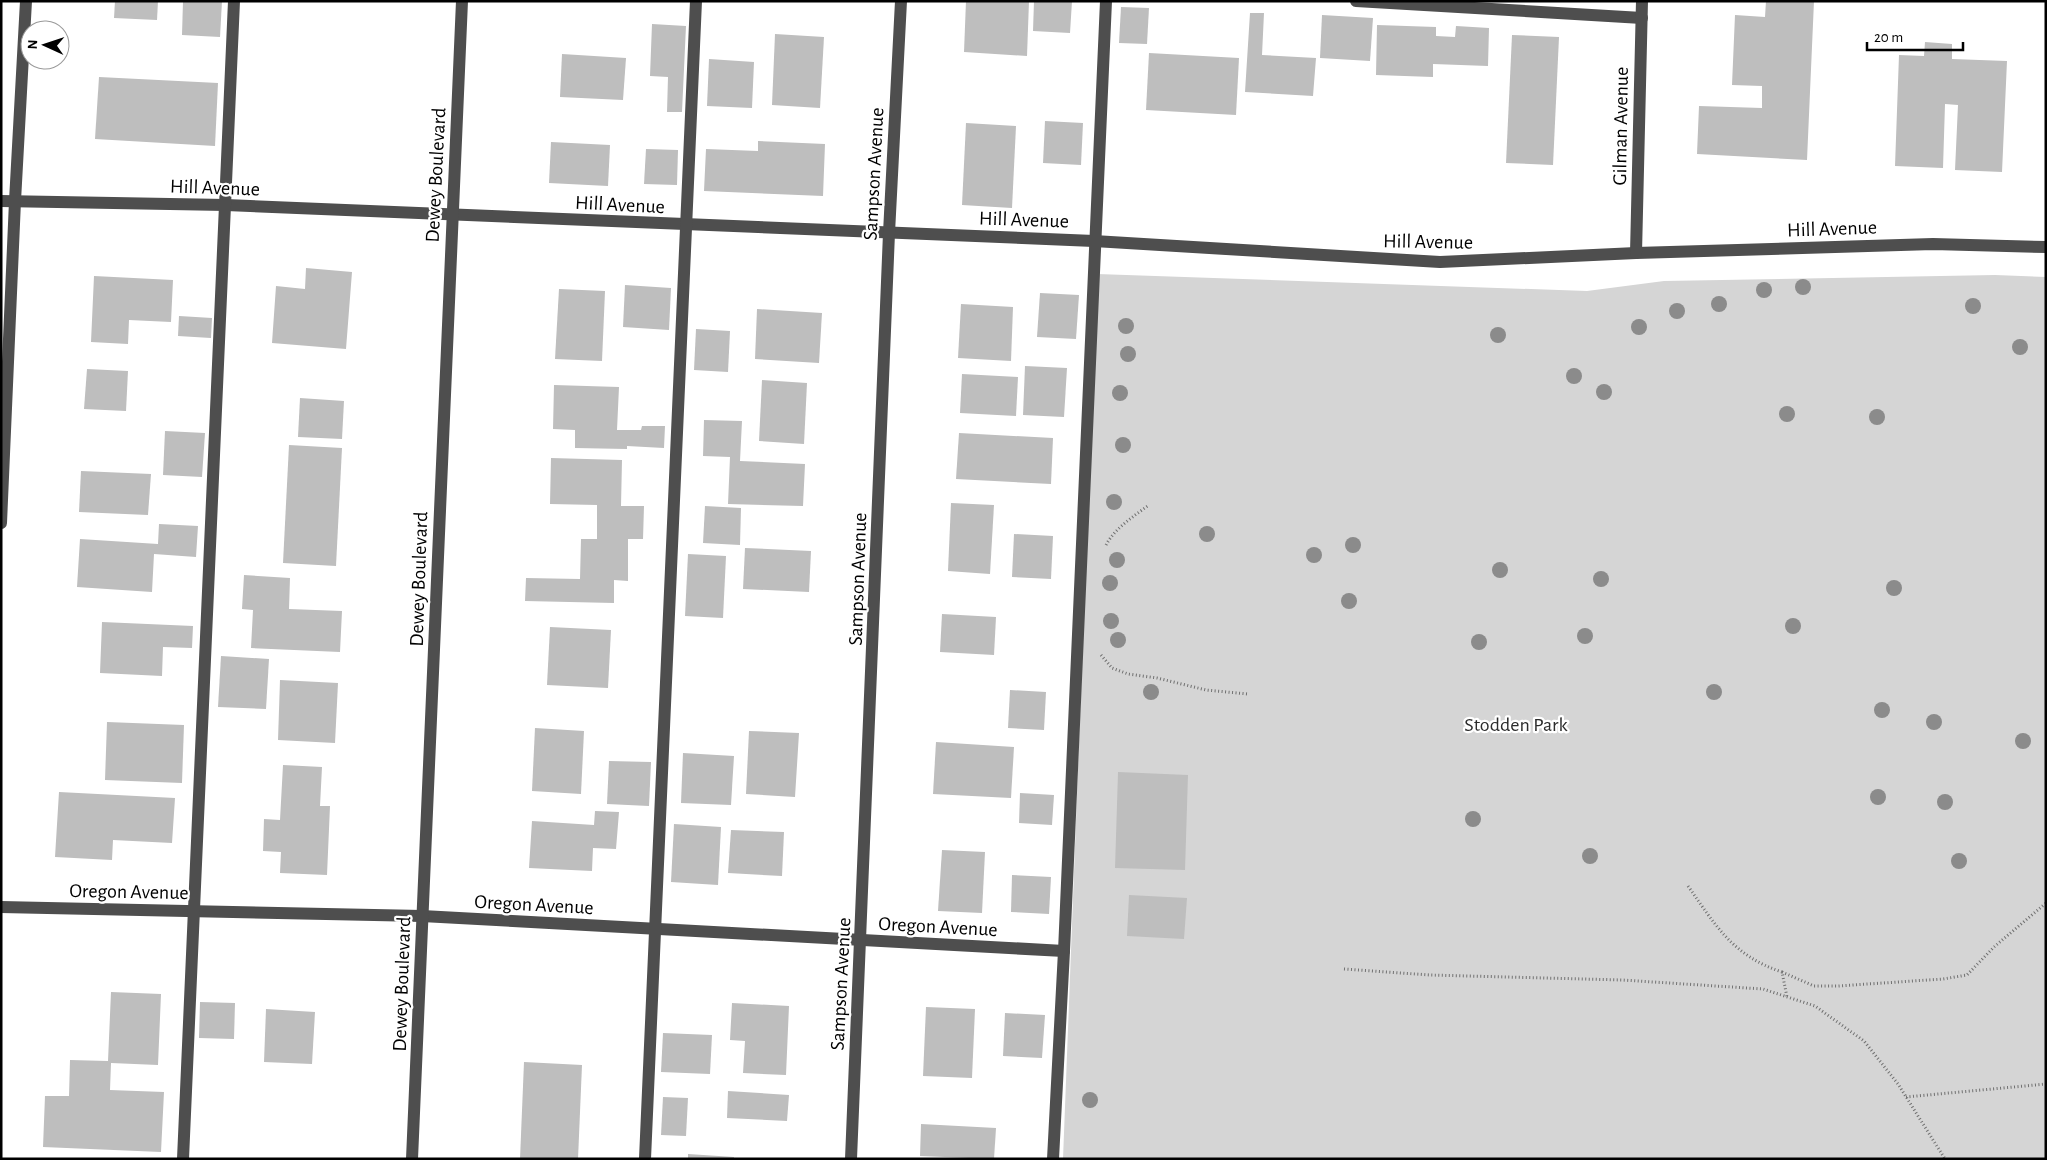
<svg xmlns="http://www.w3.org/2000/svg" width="2047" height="1160" viewBox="0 0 2047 1160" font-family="'Alegreya Sans',sans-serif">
<rect width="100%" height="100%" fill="#fff"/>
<path fill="#d5d5d5" d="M1097 274 1587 291 1664 281 1995 275 2046 277V1159H1063Z"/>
<g fill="#bebebe">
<path d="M115 1H158L157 20 114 18Z"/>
<path d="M183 1H222L220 37 182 35Z"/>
<path d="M966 1H1029L1027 56 964 52Z"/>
<path d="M1034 1H1072L1070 33 1033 31Z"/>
<path d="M1766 1H1814L1807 160 1697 154 1699 106 1762 108V86L1732 85 1735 15 1765 17Z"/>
<path d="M1121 7 1149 8 1147 44 1119 43Z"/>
<path d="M1250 13H1264L1262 55 1316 58 1313 96 1245 92Z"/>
<path d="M1322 15 1373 18 1370 61 1320 58Z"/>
<path d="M652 24 686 26 682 112H667L668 77 650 76Z"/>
<path d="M1377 25 1436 27V36L1455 37 1456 26 1489 28 1488 66 1433 64V77L1376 75Z"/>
<path d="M775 34 824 37 820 108 772 105Z"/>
<path d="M1512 35 1559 37 1553 165 1506 163Z"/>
<path d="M1925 42 1952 44V59L2007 61 2002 172 1955 170 1958 105 1945 104 1943 168 1895 166 1899 55 1924 56Z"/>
<path d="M1149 53 1239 58 1236 115 1146 110Z"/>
<path d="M562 54 626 58 623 100 560 97Z"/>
<path d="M709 59 754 62 752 108 707 106Z"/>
<path d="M99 77 218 83 215 146 95 139Z"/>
<path d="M1045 121 1083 123 1081 165 1043 163Z"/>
<path d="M966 123 1016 126 1012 208 962 205Z"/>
<path d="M758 141 825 144 823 196 704 191 706 149 758 151Z"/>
<path d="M551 142 610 145 608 186 549 183Z"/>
<path d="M646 149 678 150 677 185 644 184Z"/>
<path d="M306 268 352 272 346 349 272 343 276 286 305 289Z"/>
<path d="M94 276 173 280 171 322 129 320 128 344 91 342Z"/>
<path d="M625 285 671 288 669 330 623 327Z"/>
<path d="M559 289 605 291 602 361 555 359Z"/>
<path d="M1040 293 1079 295 1076 339 1037 337Z"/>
<path d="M961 304 1013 307 1011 361 958 358Z"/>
<path d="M757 309 822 313 819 363 755 359Z"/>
<path d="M179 316 212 318 211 338 178 336Z"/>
<path d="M696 329 730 331 728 372 694 370Z"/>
<path d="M1025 366 1067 368 1064 417 1023 415Z"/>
<path d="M87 369 128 371 126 411 84 409Z"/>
<path d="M962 374 1018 377 1016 416 960 413Z"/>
<path d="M762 380 807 383 804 444 759 441Z"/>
<path d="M554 385 619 387 617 430H641L642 426H665L664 448 627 446V449L575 448V430L553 429Z"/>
<path d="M300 398 344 401 342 439 298 437Z"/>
<path d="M704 420 742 421 740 461 805 464 803 506 728 504 730 457 703 456Z"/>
<path d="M165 431 205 433 202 477 163 475Z"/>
<path d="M959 433 1053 438 1051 484 956 479Z"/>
<path d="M289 445 342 448 336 566 283 563Z"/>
<path d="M551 458 622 460 621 506H644L643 539H628V581L614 580V603L525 601 526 578 580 579 581 539H597V505L550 504Z"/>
<path d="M81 471 151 474 148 515 79 512Z"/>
<path d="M951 503 994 505 990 574 948 571Z"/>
<path d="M705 506 741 508 740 545 703 543Z"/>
<path d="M159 524 198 526 196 557 154 554 152 592 77 587 80 539 158 544Z"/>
<path d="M1014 534 1053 536 1051 579 1012 577Z"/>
<path d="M745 548 811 551 809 592 743 589Z"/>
<path d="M688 554 726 556 723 618 685 616Z"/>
<path d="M244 575 290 578 289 609 342 611 340 652 251 648 253 610 242 609Z"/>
<path d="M942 614 996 617 994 655 940 652Z"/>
<path d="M102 622 193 626 192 648 163 647 162 676 100 673Z"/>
<path d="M550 627 611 630 608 688 547 685Z"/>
<path d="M221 656 269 659 266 709 218 707Z"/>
<path d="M280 680 338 683 335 743 278 740Z"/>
<path d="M1010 690 1046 692 1044 730 1008 728Z"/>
<path d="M107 722 184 725 182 783 105 780Z"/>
<path d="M535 728 584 731 581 794 532 791Z"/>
<path d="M749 731 799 733 795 797 746 794Z"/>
<path d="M936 742 1014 747 1011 798 933 794Z"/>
<path d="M683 753 734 756 731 805 681 803Z"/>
<path d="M609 761 651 762 649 806 607 804Z"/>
<path d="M283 765 322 767 320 806H330L327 875 280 873 281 852 263 851 264 819 280 820Z"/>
<path d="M1118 772 1188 775 1185 870 1115 868Z"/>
<path d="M59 792 175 798 172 843 113 840 112 860 55 857Z"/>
<path d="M1020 793 1054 795 1052 825 1019 823Z"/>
<path d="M595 811 619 812 616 849 593 848 592 871 529 868 532 821 594 825Z"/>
<path d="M674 824 721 827 718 885 671 882Z"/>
<path d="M731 830 784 832 782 876 728 873Z"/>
<path d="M942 850 985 852 982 913 938 911Z"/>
<path d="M1012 875 1051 877 1049 914 1011 912Z"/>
<path d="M1129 895 1187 898 1184 939 1127 936Z"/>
<path d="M111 992 161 994 158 1065 111 1063 110 1090 164 1092 161 1152 43 1147 45 1096H69L70 1060 108 1061Z"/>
<path d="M200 1002 235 1003 234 1039 199 1038Z"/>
<path d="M732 1003 789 1006 786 1075 743 1073 745 1041 730 1040Z"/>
<path d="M926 1007 975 1009 972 1078 923 1076Z"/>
<path d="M266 1009 315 1012 312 1064 264 1062Z"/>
<path d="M1005 1013 1045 1015 1042 1058 1003 1056Z"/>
<path d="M663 1033 712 1035 710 1074 661 1072Z"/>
<path d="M524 1062 582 1065 578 1159H520Z"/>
<path d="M728 1091 789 1095 787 1121 727 1118Z"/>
<path d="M663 1097 688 1098 686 1136 661 1135Z"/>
<path d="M921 1124 996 1128 994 1159 920 1156Z"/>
<path d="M688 1154 734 1157V1159H688Z"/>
</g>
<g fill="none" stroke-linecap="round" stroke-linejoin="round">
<g stroke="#707070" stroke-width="3" stroke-dasharray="1 2.5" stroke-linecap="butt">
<path d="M1106 545C1115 528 1134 516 1149 505"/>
<path d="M1101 655 1112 668 1128 674 1157 678 1206 690 1248 694"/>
<path d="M1688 886C1716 926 1733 956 1782 972L1787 997"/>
<path d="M1344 969 1430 975 1622 980 1763 989 1815 1006 1864 1041 1898 1084 1945 1159"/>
<path d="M1782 972 1814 986H1838L1943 979 1967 975 1994 947 2046 903"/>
<path d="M1906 1097 2046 1084"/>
</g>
<g stroke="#4e4e4e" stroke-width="12">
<path d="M1356 1 1642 18"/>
<path d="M1 201 226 205 1094 241 1440 262 1636 253 1933 244 2046 247"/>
<path d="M1636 253 1642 1"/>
<path d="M1 523 15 201 26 1"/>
<path d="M1 907 422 916 1064 951"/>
<path d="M183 1159 234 1"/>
<path d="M412 1159 462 1"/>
<path d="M645 1159 696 1"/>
<path d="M851 1159 889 233 901 1"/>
<path d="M1053 1159 1064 951 1106 1"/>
</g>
</g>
<g fill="#8b8b8b">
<circle cx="1803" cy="287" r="8"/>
<circle cx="1764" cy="290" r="8"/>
<circle cx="1719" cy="304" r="8"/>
<circle cx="1973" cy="306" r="8"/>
<circle cx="1677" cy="311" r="8"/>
<circle cx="1126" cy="326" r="8"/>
<circle cx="1639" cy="327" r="8"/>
<circle cx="1498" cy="335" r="8"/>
<circle cx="2020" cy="347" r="8"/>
<circle cx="1128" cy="354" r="8"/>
<circle cx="1574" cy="376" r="8"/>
<circle cx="1604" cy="392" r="8"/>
<circle cx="1120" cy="393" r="8"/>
<circle cx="1787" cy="414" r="8"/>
<circle cx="1877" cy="417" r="8"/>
<circle cx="1123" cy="445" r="8"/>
<circle cx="1114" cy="502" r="8"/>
<circle cx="1207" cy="534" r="8"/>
<circle cx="1353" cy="545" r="8"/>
<circle cx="1314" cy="555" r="8"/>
<circle cx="1117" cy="560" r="8"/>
<circle cx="1500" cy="570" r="8"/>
<circle cx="1601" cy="579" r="8"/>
<circle cx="1110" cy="583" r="8"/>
<circle cx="1894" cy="588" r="8"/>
<circle cx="1349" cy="601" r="8"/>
<circle cx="1111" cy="621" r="8"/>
<circle cx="1793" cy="626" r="8"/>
<circle cx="1585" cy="636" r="8"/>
<circle cx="1118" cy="640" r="8"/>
<circle cx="1479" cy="642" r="8"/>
<circle cx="1151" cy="692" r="8"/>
<circle cx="1714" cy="692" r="8"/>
<circle cx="1882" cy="710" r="8"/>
<circle cx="1934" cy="722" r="8"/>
<circle cx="2023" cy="741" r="8"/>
<circle cx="1878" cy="797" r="8"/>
<circle cx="1945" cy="802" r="8"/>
<circle cx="1473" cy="819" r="8"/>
<circle cx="1590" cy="856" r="8"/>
<circle cx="1959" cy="861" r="8"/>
<circle cx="1090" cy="1100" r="8"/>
</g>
<g text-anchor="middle" stroke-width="4.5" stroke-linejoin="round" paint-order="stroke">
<g font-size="20" fill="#000" stroke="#fff">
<text transform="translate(1620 126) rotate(-89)" y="7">Gilman Avenue</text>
<text transform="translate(873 174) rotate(-87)" y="7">Sampson Avenue</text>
<text transform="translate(435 175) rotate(-87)" y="7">Dewey Boulevard</text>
<text transform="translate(215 187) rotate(2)" y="7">Hill Avenue</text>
<text transform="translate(620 204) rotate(3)" y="7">Hill Avenue</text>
<text transform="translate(1024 219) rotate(2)" y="7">Hill Avenue</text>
<text transform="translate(1832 228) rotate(-2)" y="7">Hill Avenue</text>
<text transform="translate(1428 241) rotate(1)" y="7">Hill Avenue</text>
<text transform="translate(418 579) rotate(-88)" y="7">Dewey Boulevard</text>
<text transform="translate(857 579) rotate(-88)" y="7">Sampson Avenue</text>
<text transform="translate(129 891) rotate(1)" y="7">Oregon Avenue</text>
<text transform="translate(534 904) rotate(3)" y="7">Oregon Avenue</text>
<text transform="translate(938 926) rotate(3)" y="7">Oregon Avenue</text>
<text transform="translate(401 984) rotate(-88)" y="7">Dewey Boulevard</text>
<text transform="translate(840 984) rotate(-87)" y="7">Sampson Avenue</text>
</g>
<g font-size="20" fill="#2c2c2c" stroke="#fff">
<text x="1516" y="731">Stodden Park</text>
</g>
</g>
<rect width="2047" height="1160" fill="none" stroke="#000000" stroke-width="5"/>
<g transform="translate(45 45) rotate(273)"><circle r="24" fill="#ffffff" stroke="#999999"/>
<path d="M0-4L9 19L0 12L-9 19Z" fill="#000000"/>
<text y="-8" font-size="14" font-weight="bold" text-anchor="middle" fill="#000000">N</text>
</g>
<path d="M1867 42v8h96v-8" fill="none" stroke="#000000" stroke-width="2.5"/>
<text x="1874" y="42" font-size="15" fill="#000000" stroke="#ffffff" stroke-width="4" paint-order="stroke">20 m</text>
</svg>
